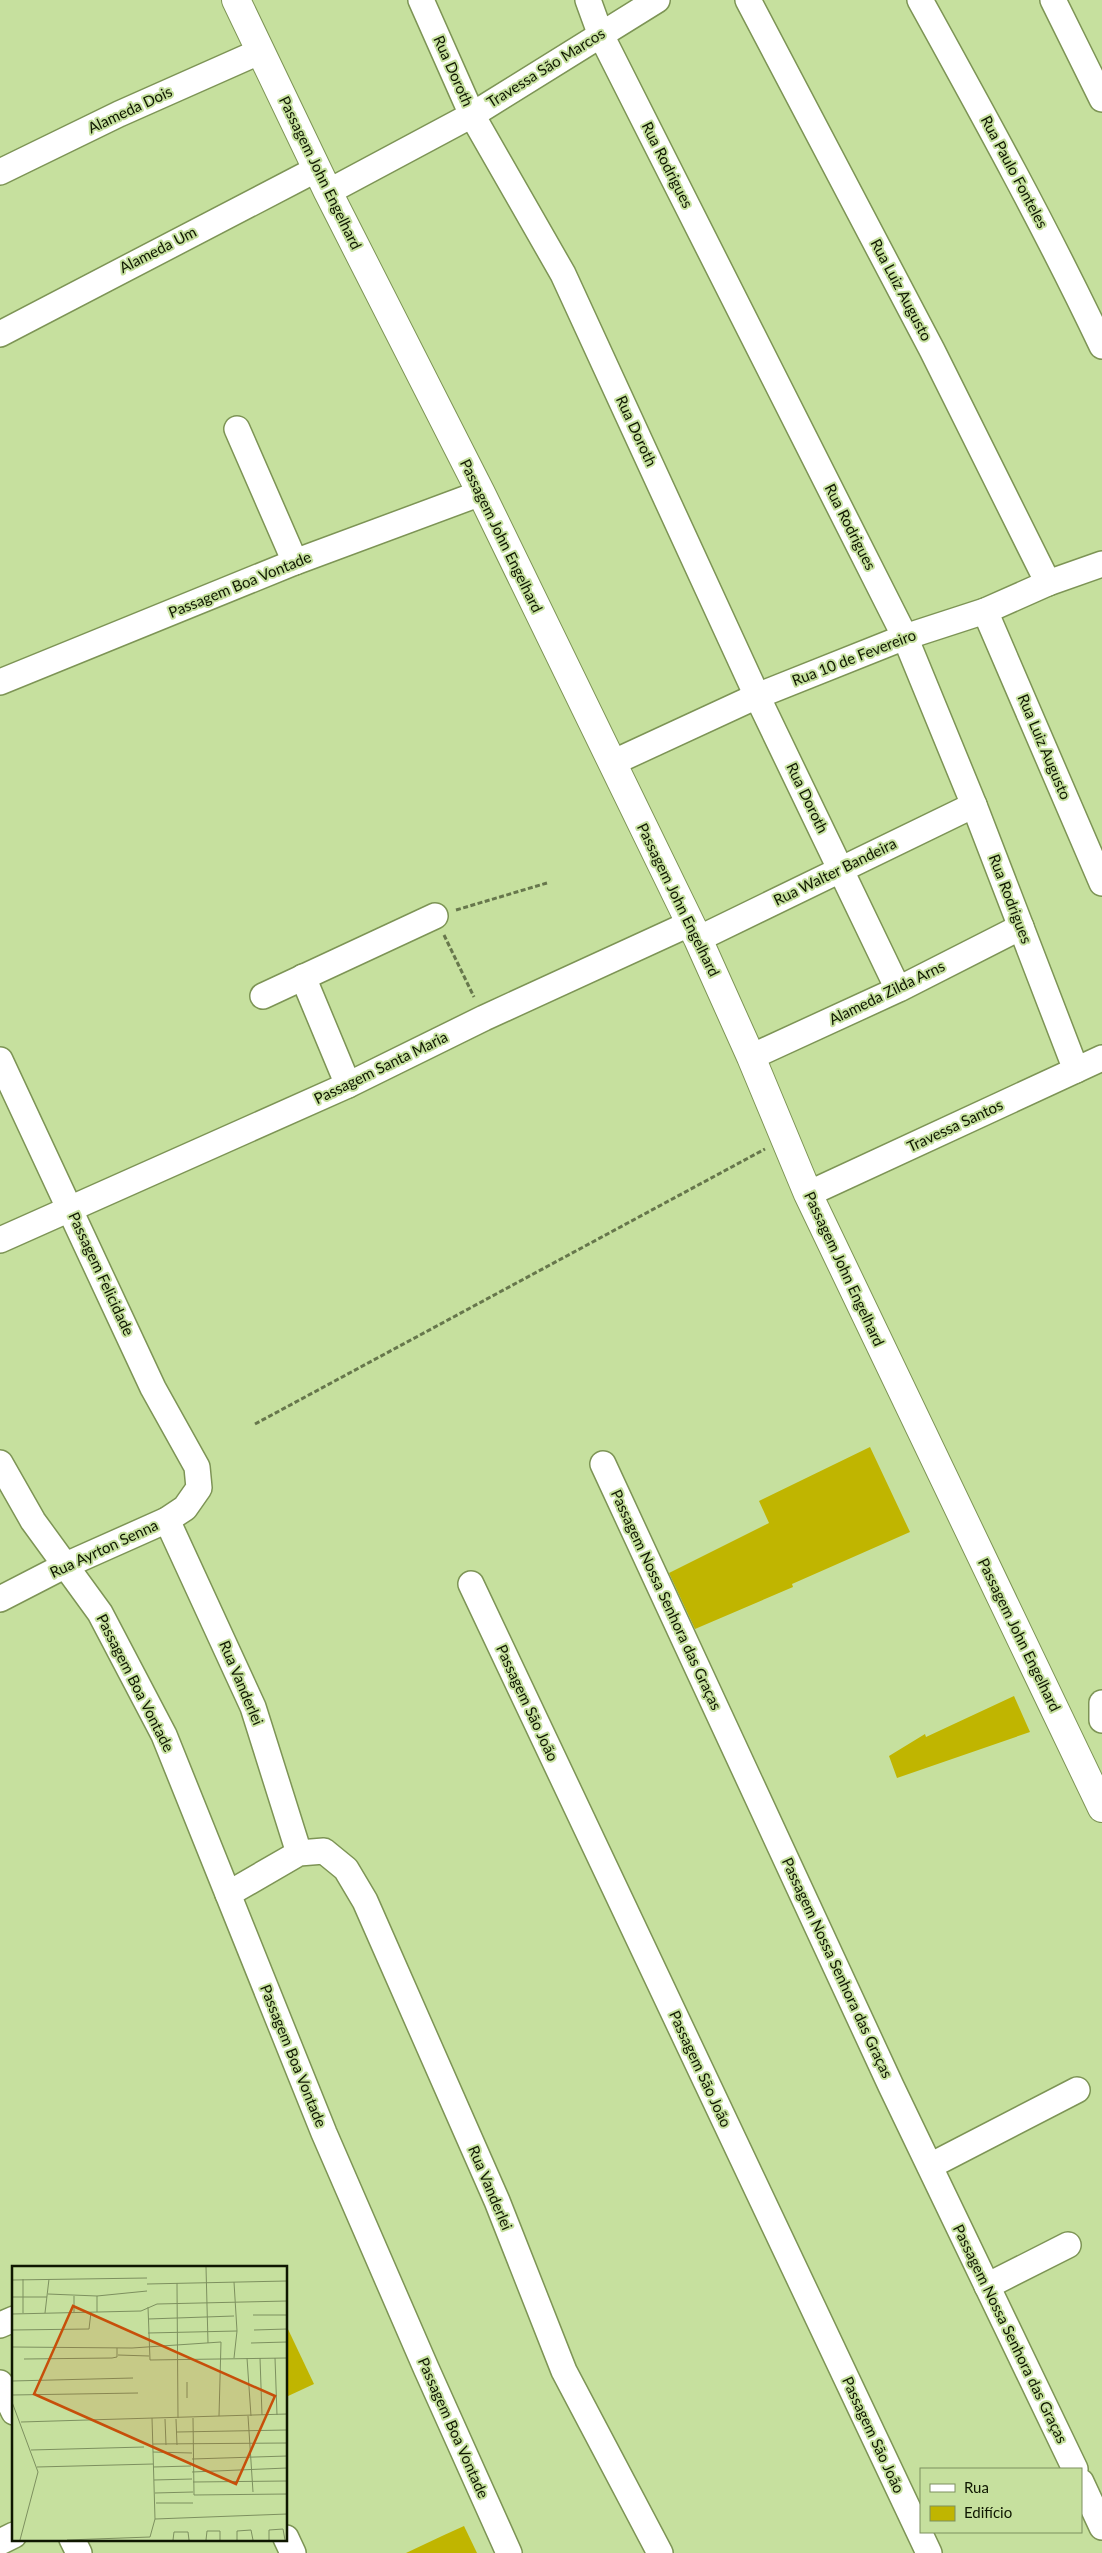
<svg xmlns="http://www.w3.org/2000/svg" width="1102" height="2553" viewBox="0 0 1102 2553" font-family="Lato,sans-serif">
<rect width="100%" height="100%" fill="#c6e09e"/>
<g fill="#c0b500">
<path d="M870 1447 910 1532 792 1584 793 1587 695 1629 669 1573 769 1523 759 1501Z"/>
<path d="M1014 1696 1030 1732 897 1778 889 1756 925 1734 926 1737Z"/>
<path d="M286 2325 314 2384 286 2397Z"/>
<path d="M464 2526 477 2553H406L442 2536Z"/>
</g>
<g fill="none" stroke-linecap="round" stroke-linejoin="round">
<g stroke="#7d9455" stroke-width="28">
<g id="minor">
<path d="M421 0 472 115 563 274 757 696 898 989"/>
<path d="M588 0 600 33 905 637 974 805 1076 1070"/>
<path d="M748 0 932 350 1048 583"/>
<path d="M920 0C983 114 1046 228 1102 346"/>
<path d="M1053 0 1102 99"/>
<path d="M0 172 119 114 261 51"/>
<path d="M328 192 472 115 657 0"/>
<path d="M0 334 317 169"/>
<path d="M237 429 295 562"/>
<path d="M985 611 1102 883"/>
<path d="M0 682 295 562 481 493"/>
<path d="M612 763 757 696 905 637 985 611 1048 583 1102 564"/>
<path d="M698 939 974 805"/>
<path d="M303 977 348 1085"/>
<path d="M263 996 435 916"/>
<path d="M751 1057 899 989 1021 927"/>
<path d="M0 1060 153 1388 197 1467 199 1488 185 1508 167 1520 66 1565 0 1599"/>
<path d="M808 1194 1102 1058"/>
<path d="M0 1240 348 1085 484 1018 689 924"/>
<path d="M0 1463 33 1521 100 1613 164 1735 324 2133 426 2368 509 2553"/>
<path d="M603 1464 891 2086 1075 2469"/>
<path d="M167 1520 253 1707 299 1853"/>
<path d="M471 1584 929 2553"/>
<path d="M1102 1703V1720"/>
<path d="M228 1894 299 1853 324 1851 346 1869 365 1901 497 2201 564 2371 660 2553"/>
<path d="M930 2166 1077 2090"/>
<path d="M987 2286 1068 2245"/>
<path d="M0 2325 14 2319"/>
<path d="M0 2383 14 2412"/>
<path d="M1081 2482 1102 2527"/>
<path d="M286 2538 293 2553"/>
<path d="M72 2539 79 2553"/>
<path d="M0 2542 14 2535"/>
</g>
</g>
<g stroke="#7d9455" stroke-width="30">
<path id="major" d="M236 0 328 192 481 493 698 939 751 1057 808 1194 1102 1808"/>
</g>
<g stroke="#67774c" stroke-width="3" stroke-dasharray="5 2.5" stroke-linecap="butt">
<path d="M456 910 547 883"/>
<path d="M444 935 474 997"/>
<path d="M255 1424 765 1149"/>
</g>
<use href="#minor" stroke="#fff" stroke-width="25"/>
<use href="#major" stroke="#fff" stroke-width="28"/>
</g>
<g text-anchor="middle" stroke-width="4" stroke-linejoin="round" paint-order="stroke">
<g font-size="15" fill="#0f1701" stroke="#c6e09e">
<text transform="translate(546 68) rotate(-32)" y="5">Travessa São Marcos</text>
<text transform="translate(453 71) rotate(66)" y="5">Rua Doroth</text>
<text transform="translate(130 110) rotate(-25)" y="5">Alameda Dois</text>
<text transform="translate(667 165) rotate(63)" y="5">Rua Rodrigues</text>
<text transform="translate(1014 172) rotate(62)" y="5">Rua Paulo Fonteles</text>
<text transform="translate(320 173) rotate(64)" y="5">Passagem John Engelhard</text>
<text transform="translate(158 250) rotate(-27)" y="5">Alameda Um</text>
<text transform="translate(901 290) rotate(62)" y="5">Rua Luiz Augusto</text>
<text transform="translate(636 431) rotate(65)" y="5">Rua Doroth</text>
<text transform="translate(850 527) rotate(63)" y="5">Rua Rodrigues</text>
<text transform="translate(501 536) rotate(64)" y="5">Passagem John Engelhard</text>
<text transform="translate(240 585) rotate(-22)" y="5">Passagem Boa Vontade</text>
<text transform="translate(854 658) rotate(-21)" y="5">Rua 10 de Fevereiro</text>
<text transform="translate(1044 747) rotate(67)" y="5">Rua Luiz Augusto</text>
<text transform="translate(807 798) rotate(64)" y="5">Rua Doroth</text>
<text transform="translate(835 872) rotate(-26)" y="5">Rua Walter Bandeira</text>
<text transform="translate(1010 899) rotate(69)" y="5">Rua Rodrigues</text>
<text transform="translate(678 900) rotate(64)" y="5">Passagem John Engelhard</text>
<text transform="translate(887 993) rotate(-26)" y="5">Alameda Zilda Arns</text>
<text transform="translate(381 1068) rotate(-26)" y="5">Passagem Santa Maria</text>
<text transform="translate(955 1126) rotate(-25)" y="5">Travessa Santos</text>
<text transform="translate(844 1269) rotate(65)" y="5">Passagem John Engelhard</text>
<text transform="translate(101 1274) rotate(65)" y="5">Passagem Felicidade</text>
<text transform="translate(104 1549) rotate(-25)" y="5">Rua Ayrton Senna</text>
<text transform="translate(666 1600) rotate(65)" y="5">Passagem Nossa Senhora das Graças</text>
<text transform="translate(1019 1635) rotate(64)" y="5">Passagem John Engelhard</text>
<text transform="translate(135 1683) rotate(63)" y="5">Passagem Boa Vontade</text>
<text transform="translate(241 1683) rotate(67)" y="5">Rua Vanderlei</text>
<text transform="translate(527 1703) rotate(65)" y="5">Passagem São João</text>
<text transform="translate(837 1968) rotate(65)" y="5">Passagem Nossa Senhora das Graças</text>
<text transform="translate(293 2056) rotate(68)" y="5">Passagem Boa Vontade</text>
<text transform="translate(700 2069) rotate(65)" y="5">Passagem São João</text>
<text transform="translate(490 2188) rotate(67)" y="5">Rua Vanderlei</text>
<text transform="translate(1010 2334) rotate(64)" y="5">Passagem Nossa Senhora das Graças</text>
<text transform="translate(453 2428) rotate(66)" y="5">Passagem Boa Vontade</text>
<text transform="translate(873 2435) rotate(65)" y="5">Passagem São João</text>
</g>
</g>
<g transform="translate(12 2266)">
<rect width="275" height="275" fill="#c6e09e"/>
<path fill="none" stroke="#7d905f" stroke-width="1" d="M194 1 196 77M0 14 135 12M222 16 225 65 222 92M165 17 166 152M135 18 275 15M36 28 85 30 135 25M62 30V46M0 31H35M136 41 138 94 275 92M85 46V30M11 47V13M33 47 37 13M0 48 129 45 145 38 275 35M241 49H275M136 53 222 50M0 64 77 63 79 46M242 64 275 63M136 67 225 65M239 77 275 76M0 81 120 82 209 76 207 150M106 89 137 90M235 92 239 150M248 92 250 149M263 92 265 149M12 93 100 92 105 91V82M0 115 121 112M175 116V132M0 129 126 127M0 136 26 206 8 274M236 150 241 226M140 152 143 253M181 152 182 229 275 228M153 153 154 179M164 153 165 179M9 156 275 148M165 166 275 164M141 178 275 177M19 184 132 181M141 186 180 187M180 193 275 190M25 201 141 198M141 201 179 200M180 206 275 202M142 214 180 213M181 216 275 215M143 227 181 226M144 237H181M55 274 138 271 143 253 275 248M161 274 162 266H176L177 274M194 274 195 265H208V274M225 274V265L239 264 241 274M257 274V264L271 263 273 274"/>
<path fill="#c74f0a" fill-opacity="0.15" stroke="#c74f0a" stroke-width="2.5" d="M61 40 263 130 224 218 22 128Z"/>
<rect width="275" height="275" fill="none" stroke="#0f1701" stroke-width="2.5"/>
</g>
<rect x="920" y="2468" width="162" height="65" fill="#c6e09e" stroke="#7d905f"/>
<rect x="930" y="2484" width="25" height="8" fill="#ffffff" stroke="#7d905f"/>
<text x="964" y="2493" font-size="15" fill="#0f1701">Rua</text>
<rect x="930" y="2506" width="25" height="15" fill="#c0b500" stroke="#7d905f"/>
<text x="964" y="2518" font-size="15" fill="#0f1701">Edifício</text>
</svg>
